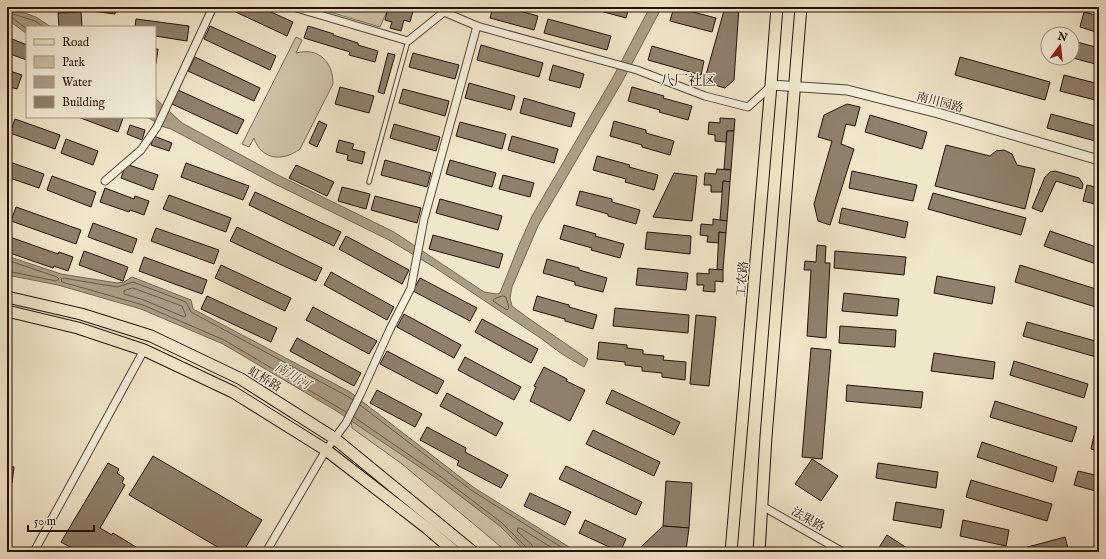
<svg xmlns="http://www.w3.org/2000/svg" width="1106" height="559" viewBox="0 0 1106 559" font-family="'IM FELL English','Noto Serif SC',serif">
<rect width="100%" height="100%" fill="#f0e6c9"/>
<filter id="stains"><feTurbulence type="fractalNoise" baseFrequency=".005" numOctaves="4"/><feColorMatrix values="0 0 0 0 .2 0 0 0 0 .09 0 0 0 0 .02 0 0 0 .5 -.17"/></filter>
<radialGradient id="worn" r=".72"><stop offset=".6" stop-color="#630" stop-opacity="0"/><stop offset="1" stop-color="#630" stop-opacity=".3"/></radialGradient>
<g fill="#cdc2a8" stroke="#786a58">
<path d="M313 7H389L380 27Z"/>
<path d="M296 37 302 40 296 53C319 47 333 62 333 84L300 149C283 162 261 160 254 138L249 147 242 144Z"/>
<path d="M351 420 442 482 500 526 526 552H507L402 464 352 428Z"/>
</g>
<g fill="#ab9e87" stroke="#756654">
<path d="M7 7 36 17 51 27H27V34L7 19Z"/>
<path d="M650 7H662L622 82 538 226 512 287 510 298 512 306 528 318 588 359 584 367 562 354 539 337 434 267 389 240 273 183 171 129 164 127 147 117H155V98L182 123 278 175 394 232 484 292 497 294 500 293 519 245 532 216 612 79Z"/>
<path d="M7 256 61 274 117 283 124 282 132 277 191 300 193 309 350 392 473 487 577 552H526L500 526 442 482 335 410 223 344 141 309 58 285 7 275Z"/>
</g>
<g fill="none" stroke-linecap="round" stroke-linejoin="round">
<g stroke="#685847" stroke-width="1">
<path d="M27 29 11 17V14H13L35 21 44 27"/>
<path d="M7 260 57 277 59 279 56 281 7 271"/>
<path d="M133 288 182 306 186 316 184 317 144 300 124 294V291Z"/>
<path d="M503 296 506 297 509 308 507 310 493 301 494 299Z"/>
<path d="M360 405 471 490 569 552"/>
<path d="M346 412 224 340 143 305 62 282 61 279 63 278 117 287 133 282 186 302 191 312 347 396 353 400"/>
<path d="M354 417 444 479 502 523 527 548 528 552"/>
<path d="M533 552 532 545 517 531 518 528H520L559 552"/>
</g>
</g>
<g fill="#8e806c" stroke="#241107">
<path d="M92 7H116L115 14 91 11Z"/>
<path d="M225 7H260L293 22 287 36Z"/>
<path d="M399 7 413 11 410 22 404 20 401 31 390 28 392 22 385 20 388 8 397 11Z"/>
<path d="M493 7H506L538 16 534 30 490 18Z"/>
<path d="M586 7H629L626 18Z"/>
<path d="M674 7 716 18 712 32 670 21Z"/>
<path d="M725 7H739L734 80 725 88 704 82Z"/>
<path d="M81 12 82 27H59L58 13Z"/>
<path d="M1084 12 1099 16V33L1080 27Z"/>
<path d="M136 19 189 26 187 41 155 36V27H135Z"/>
<path d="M548 19 611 36 607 50 544 33Z"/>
<path d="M210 26 276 56 270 70 204 39Z"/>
<path d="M308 26 334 34 333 35 358 43V45L378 51 375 62 349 55 350 52 304 38Z"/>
<path d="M7 37 27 45V60L7 53Z"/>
<path d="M1077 42 1099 48V65L1073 58Z"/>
<path d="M481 45 543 63 539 77 477 60Z"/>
<path d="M652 46 704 61 701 75 648 60Z"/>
<path d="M155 49H158L156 64H155Z"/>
<path d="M388 53 395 55 384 94 378 92Z"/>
<path d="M413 53 459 65 455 79 409 67Z"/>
<path d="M195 57 260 88 254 101 188 71Z"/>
<path d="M960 57 1050 82 1045 100 955 75Z"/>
<path d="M553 65 584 74 580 88 549 80Z"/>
<path d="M7 70 22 75 17 89 7 86Z"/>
<path d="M1064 75 1099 84V101L1060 91Z"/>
<path d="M469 83 515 96 511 110 465 98Z"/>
<path d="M340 87 374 96 369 113 335 104Z"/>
<path d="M632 87 664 96 663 98 692 106 688 120 659 112 660 110 628 101Z"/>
<path d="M403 89 449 101 445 116 399 103Z"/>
<path d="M178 90 244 120 237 134 172 104Z"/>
<path d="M524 98 575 113 571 127 520 113Z"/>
<path d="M847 104 860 107 855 126 846 124 841 144 854 149 830 225 818 221 814 204 832 141 818 137 824 115Z"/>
<path d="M1051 114 1099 127V142L1047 128Z"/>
<path d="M870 115 927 132 922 149 865 132Z"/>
<path d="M78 117H121L123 118 118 132Z"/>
<path d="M720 118 735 119 734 131H727L726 142 715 141V135L708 134 709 122 720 123Z"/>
<path d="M15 119 60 135 55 149 10 133Z"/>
<path d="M319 121 327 125 317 147 309 143Z"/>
<path d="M614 121 646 130V133L674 141 670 155 642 147V145L610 136Z"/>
<path d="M460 122 506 134 502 149 456 136Z"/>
<path d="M394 124 440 137 436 151 390 138Z"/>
<path d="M130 125 145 130 142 140 127 134Z"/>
<path d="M727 131H734L731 170 724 169Z"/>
<path d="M154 136 172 143 169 151 151 145Z"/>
<path d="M512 136 558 149 554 163 508 150Z"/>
<path d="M66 139 98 151 93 165 61 153Z"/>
<path d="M339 140 354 144 352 149 365 152 362 164 347 160 348 155 336 152Z"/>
<path d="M946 145 990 156 996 151 1004 150 1012 154 1017 165 1035 169 1025 209 935 186Z"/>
<path d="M597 156 630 165 629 167 658 175 654 190 625 182 626 179 593 170Z"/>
<path d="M385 160 431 173 427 187 381 175Z"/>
<path d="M450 160 496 173 492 187 446 174Z"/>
<path d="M7 161 44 174 39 188 7 177Z"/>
<path d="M186 163 249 186 243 200 181 177Z"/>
<path d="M126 164 158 175 153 190 121 178Z"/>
<path d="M296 165 334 182 327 196 289 178Z"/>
<path d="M717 169 731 170 730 182 723 181 722 192H711V185H704L705 173 716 174Z"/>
<path d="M852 171 917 185 913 201 849 188Z"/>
<path d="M1055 171 1079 178 1083 184 1082 189 1056 181 1042 212 1032 208 1045 177 1050 172Z"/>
<path d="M674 173 697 176 692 221 653 217Z"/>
<path d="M503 175 534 183 530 197 499 189Z"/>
<path d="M52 176 96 192 91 207 47 190Z"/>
<path d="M723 181 730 182 727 221 720 220Z"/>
<path d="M1087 185 1099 188V205L1083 201Z"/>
<path d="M342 187 370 194 366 209 338 201Z"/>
<path d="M105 188 134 199 135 196 149 201 144 215 130 210 129 212 100 202Z"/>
<path d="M580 191 612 199V202L640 210 636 224 608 216V214L576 205Z"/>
<path d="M255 192 341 232 334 246 249 205Z"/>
<path d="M933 193 1026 218 1021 235 928 209Z"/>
<path d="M169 195 231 218 226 232 163 209Z"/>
<path d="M375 196 421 208 417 223 371 210Z"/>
<path d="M440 199 502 216 498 230 436 213Z"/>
<path d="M7 204 11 205 7 217Z"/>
<path d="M16 207 81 230 76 244 11 221Z"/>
<path d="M842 208 908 222 905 238 839 223Z"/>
<path d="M713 219 727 221 726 233 719 232V243L707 242 708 236 700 235 701 224 713 225Z"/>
<path d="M93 223 137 239 132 253 88 237Z"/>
<path d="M564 225 596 234 595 236 624 244 620 258 591 250 592 248 560 239Z"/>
<path d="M237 227 322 268 316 281 230 241Z"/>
<path d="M156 228 219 250 214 264 151 241Z"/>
<path d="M1050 231 1099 248V265L1044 246Z"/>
<path d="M647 232 691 236 690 254 645 249Z"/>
<path d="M719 232 726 233 723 270 717 269Z"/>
<path d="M433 235 503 254 499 268 429 249Z"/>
<path d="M7 236 58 254 59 252 73 257 68 271 54 266 53 268 7 252Z"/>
<path d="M346 236 409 270 402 284 339 249Z"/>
<path d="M817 245 826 246 825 263H830L826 338 807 336 811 270H804L805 261 816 262Z"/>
<path d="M84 251 128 267 123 281 79 265Z"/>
<path d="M835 251 906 257 904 275 834 268Z"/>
<path d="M144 257 207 280 202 294 139 271Z"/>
<path d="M547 259 579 268V270L607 278 603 292 575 285V282L543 273Z"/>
<path d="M221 265 291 298 285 311 215 278Z"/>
<path d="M1020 265 1099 290V308L1015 282Z"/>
<path d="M638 268 688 273 686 290 636 285Z"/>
<path d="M709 269 723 270V282L715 281V292L703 291 704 285H697V273L709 274Z"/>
<path d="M331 272 394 307 387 320 324 285Z"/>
<path d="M937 276 995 287 992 304 934 293Z"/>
<path d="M420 278 477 308 470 321 413 291Z"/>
<path d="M844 293 899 299 897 316 842 311Z"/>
<path d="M207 296 277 328 271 342 201 309Z"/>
<path d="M537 296 569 305V307L597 315 593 329 565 321V319L533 310Z"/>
<path d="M313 307 377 341 369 354 306 320Z"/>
<path d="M615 308 689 315 688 333 613 326Z"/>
<path d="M404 314 461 345 454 358 397 327Z"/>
<path d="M696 315 716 317 709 386 690 384Z"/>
<path d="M482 319 538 349 531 363 475 332Z"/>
<path d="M1027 322 1099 342 1096 357 1023 336Z"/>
<path d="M840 326 896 330 895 347 839 343Z"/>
<path d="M297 338 361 373 354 386 290 351Z"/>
<path d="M599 342 627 345V348L643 350V354L664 356 663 360 686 362 685 380 662 377V373L642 371V367L625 365V362L597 359Z"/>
<path d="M811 348 831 350 822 459 802 457Z"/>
<path d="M387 351 444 381 437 394 380 364Z"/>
<path d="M934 353 995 362 993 379 931 371Z"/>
<path d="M465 357 521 387 514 400 458 370Z"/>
<path d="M1014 361 1088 384 1084 398 1010 375Z"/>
<path d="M544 367 567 379 566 381 585 390 570 421 530 401 536 387 534 386Z"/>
<path d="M847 385 923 392 921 408 846 401Z"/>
<path d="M377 390 422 414 415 427 370 403Z"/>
<path d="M612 390 680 422 674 435 606 403Z"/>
<path d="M447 393 503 423 496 436 440 406Z"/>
<path d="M995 401 1077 427 1072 442 990 417Z"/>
<path d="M427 427 466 448 465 452 508 475 501 488 457 465 459 461 420 440Z"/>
<path d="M593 430 660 462 654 476 586 444Z"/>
<path d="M1094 435 1099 436V451L1091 449Z"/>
<path d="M982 442 1057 467 1053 482 977 457Z"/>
<path d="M153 456 262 520 243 552H226L129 495Z"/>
<path d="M812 459 838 476 821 501 795 484Z"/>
<path d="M108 463 119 469 117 473 124 478 122 483 125 485 100 528 112 535 113 533 136 547 135 548 141 552H79L61 542Z"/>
<path d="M878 463 938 472 936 488 876 478Z"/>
<path d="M7 466 14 467 12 483 7 482Z"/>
<path d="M566 466 642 502 636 515 559 479Z"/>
<path d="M1078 471 1099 476V492L1074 485Z"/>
<path d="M971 480 1052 504 1047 521 966 497Z"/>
<path d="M666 481 692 483 689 528 663 526Z"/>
<path d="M530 493 571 512 565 525 524 506Z"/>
<path d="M896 502 944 510 941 528 893 520Z"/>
<path d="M585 520 626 539 620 552 579 533Z"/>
<path d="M963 520 1009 530 1006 546 960 536Z"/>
<path d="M663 526 689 528 686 550 683 552H646L640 548Z"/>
<path d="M887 535 913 552H882L878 549Z"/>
<path d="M1065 537 1069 552H1025L1024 548Z"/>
</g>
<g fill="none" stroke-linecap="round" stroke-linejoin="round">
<g stroke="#574638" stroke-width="5.5">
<path id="service" d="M369 182 408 41"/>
</g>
<g stroke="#574638" stroke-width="9">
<g id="minor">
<path d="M293 7 408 41 444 12"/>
<path d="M441 7 444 12 477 26 637 70 705 96 748 107 771 86"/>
<path d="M105 181 141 150 157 127 213 7"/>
<path d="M762 506 843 552"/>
<path d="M42 552 36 548 144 350"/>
<path d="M266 552 326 450 346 423 361 393 390 329 411 288 424 219 477 26"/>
</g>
</g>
<g stroke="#574638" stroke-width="11">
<path id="tertiary" d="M771 85 847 90 938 113 1099 160"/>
</g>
<g stroke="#241107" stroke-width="13">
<g id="primary">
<path d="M7 297 81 314 151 336 241 379 334 438 473 552"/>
<path d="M7 311 78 328 144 350 233 392 326 450 427 528 455 552"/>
<path d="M731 552 771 85 777 7"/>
<path d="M759 552 766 437 801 7"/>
</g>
</g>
<use href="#service" stroke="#f5efdc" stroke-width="3.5"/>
<use href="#minor" stroke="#f5efdc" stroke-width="7"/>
<use href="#tertiary" stroke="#f5efdc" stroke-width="9"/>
<use href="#primary" stroke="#f0e6c9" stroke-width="11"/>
</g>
<g text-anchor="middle" stroke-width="3" stroke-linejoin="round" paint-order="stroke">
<g font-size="12" fill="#241107" stroke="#f5efdc">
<text transform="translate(940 102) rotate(15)" y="4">南川园路</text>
<text transform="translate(742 279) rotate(-85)" y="4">工农路</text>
<text transform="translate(265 379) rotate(31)" y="4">虹桥路</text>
<text transform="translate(808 519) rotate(30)" y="4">法果路</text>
</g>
<g font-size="13" font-style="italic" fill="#615041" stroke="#f5efdc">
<text transform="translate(293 375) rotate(31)" y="5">南川河</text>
</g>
<g font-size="14" fill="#241107" stroke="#f5efdc">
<text x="688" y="85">八厂社区</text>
</g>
</g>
<rect width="1106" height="559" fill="none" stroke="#f0e6c9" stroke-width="24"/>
<rect x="8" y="8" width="1090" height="543" fill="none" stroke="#241107" stroke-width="2"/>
<rect x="12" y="12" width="1082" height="535" fill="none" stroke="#241107"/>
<rect x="26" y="26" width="130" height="92" fill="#f5efdc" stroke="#a19687"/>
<rect x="34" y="39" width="20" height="6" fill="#f0e6c9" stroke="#a19687"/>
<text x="62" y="46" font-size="12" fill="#241107">Road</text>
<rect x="34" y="56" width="20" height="12" fill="#cdc2a8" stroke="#a19687"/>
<text x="62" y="66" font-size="12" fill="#241107">Park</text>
<rect x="34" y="76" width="20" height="12" fill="#ab9e87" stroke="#a19687"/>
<text x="62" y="86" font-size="12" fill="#241107">Water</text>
<rect x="34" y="96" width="20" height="12" fill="#8e806c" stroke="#a19687"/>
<text x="62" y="106" font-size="12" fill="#241107">Building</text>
<g transform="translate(1060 46) rotate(15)"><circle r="19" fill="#f5efdc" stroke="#a19687"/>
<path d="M0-3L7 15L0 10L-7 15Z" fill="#8f2418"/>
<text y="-6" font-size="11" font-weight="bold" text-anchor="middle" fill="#241107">N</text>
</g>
<path d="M28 525v6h66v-6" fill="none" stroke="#241107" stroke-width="2"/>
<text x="34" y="525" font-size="12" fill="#241107" stroke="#f5efdc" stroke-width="3" paint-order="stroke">50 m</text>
<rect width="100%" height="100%" filter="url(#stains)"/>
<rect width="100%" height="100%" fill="url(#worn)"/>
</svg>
